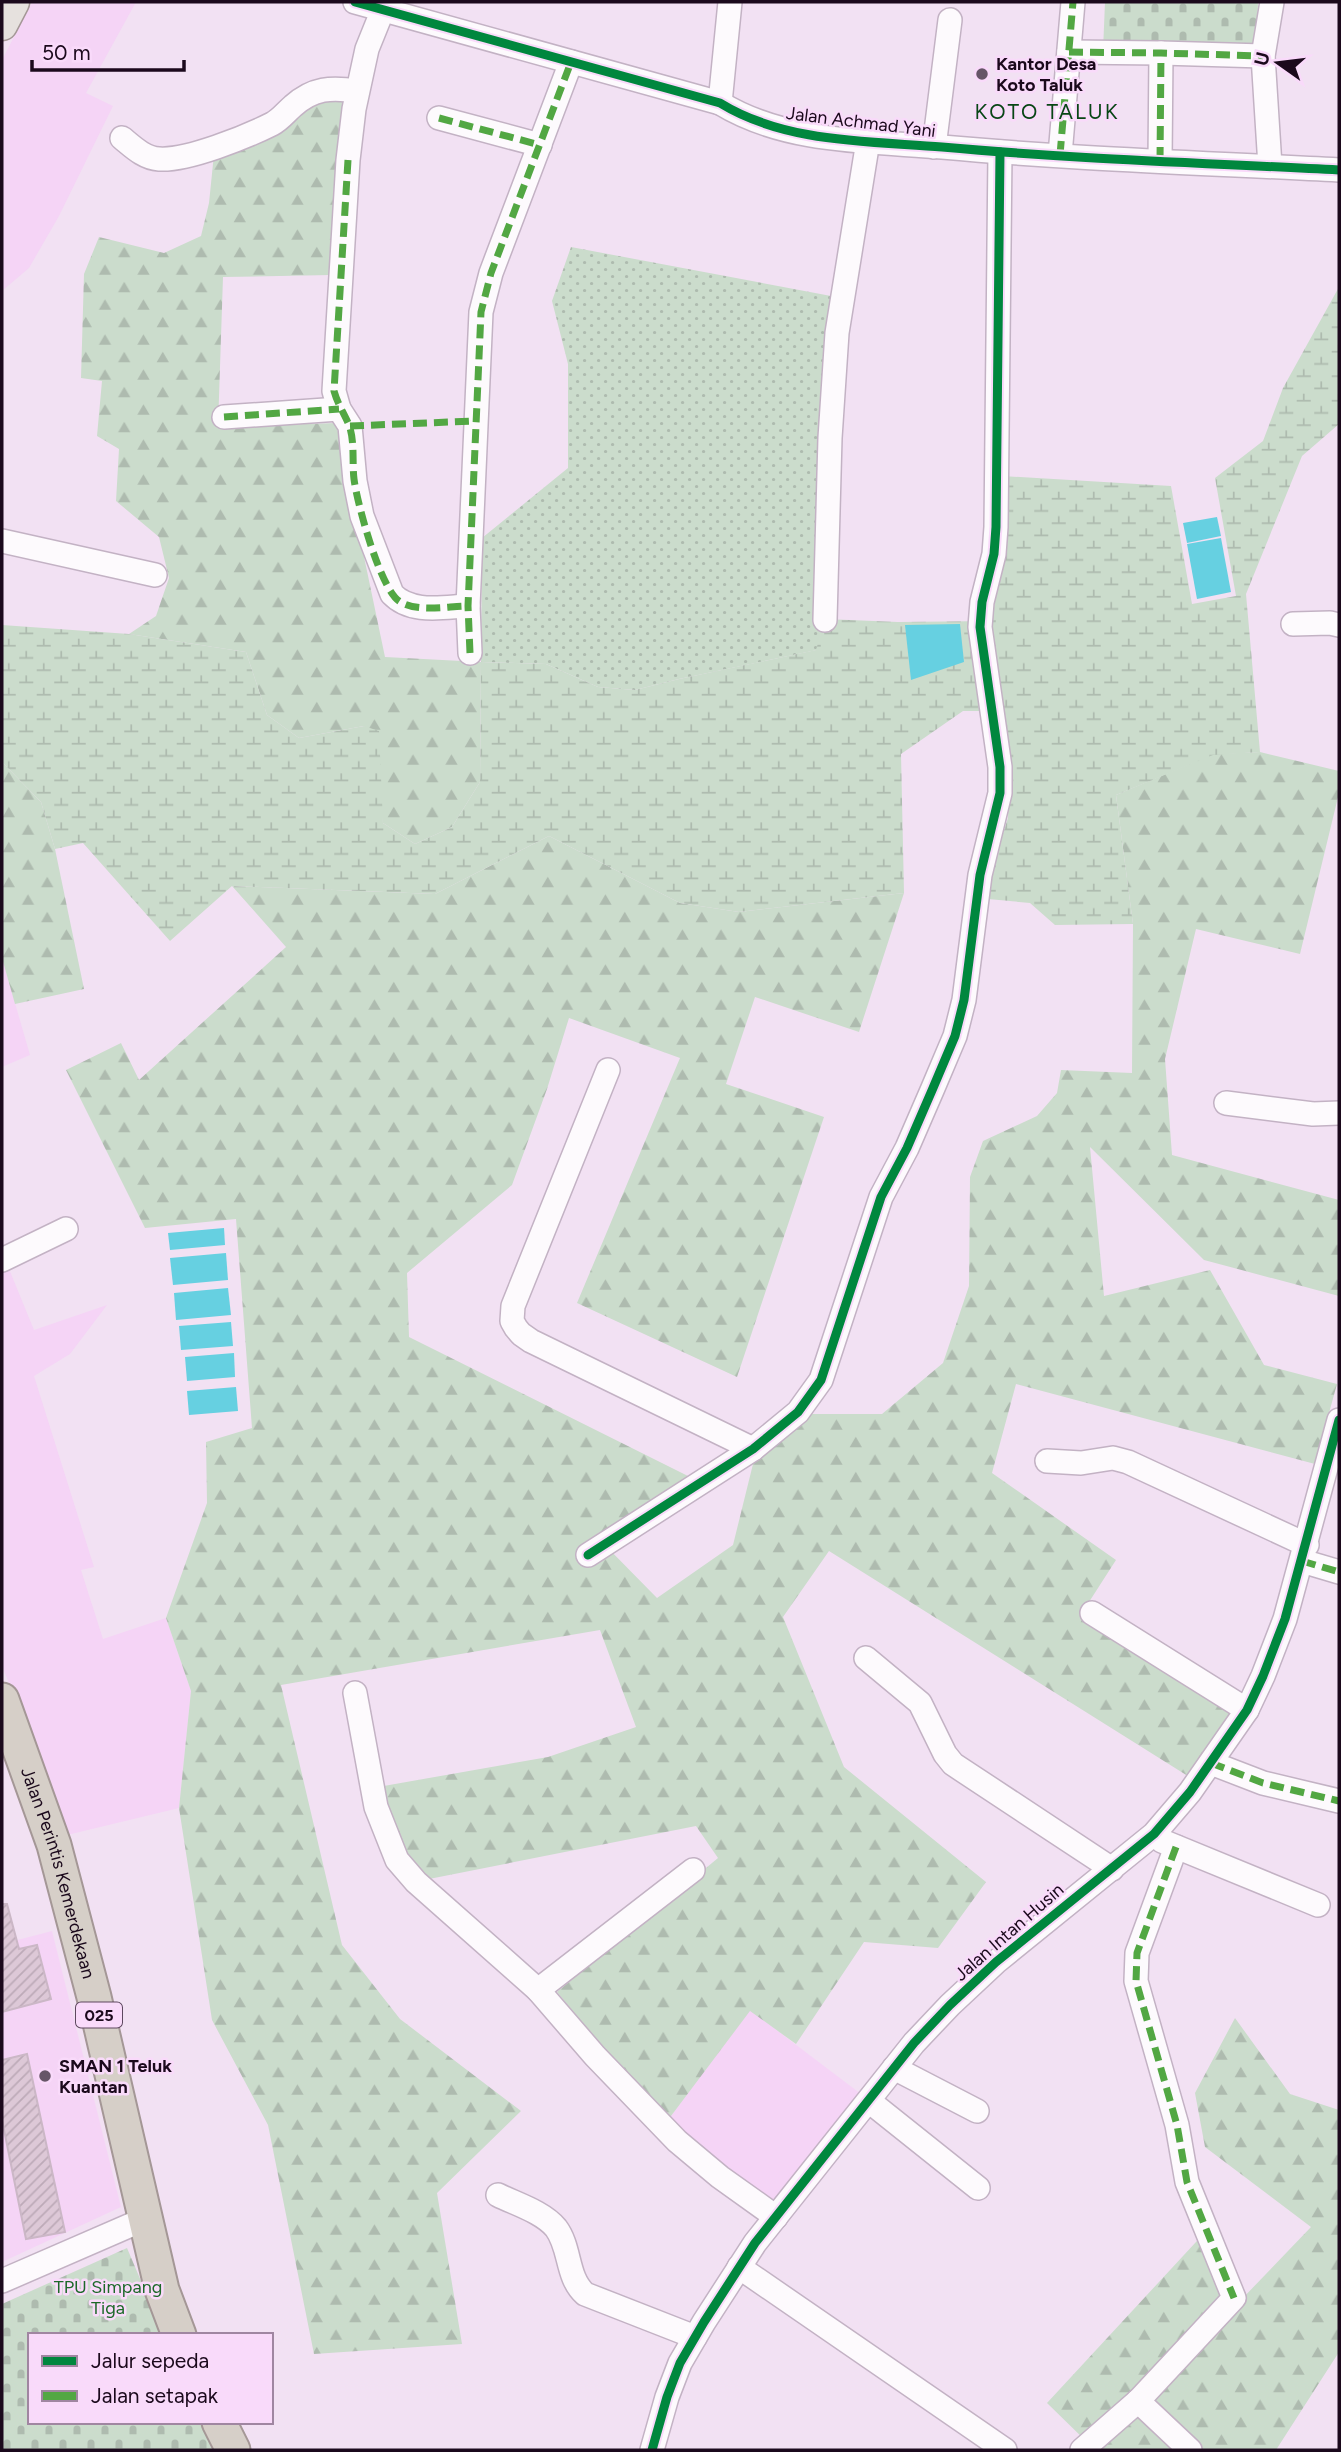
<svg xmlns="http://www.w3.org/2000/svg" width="1341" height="2452" viewBox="0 0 1341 2452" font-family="Figtree,sans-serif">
<defs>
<pattern id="grass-dots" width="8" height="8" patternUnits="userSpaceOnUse" patternTransform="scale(1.75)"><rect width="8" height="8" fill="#cbdccc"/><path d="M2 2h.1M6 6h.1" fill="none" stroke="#aebbaf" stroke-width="1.8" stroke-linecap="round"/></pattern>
<pattern id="forest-firs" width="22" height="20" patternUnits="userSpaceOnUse" patternTransform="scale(1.75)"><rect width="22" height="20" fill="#cbdccc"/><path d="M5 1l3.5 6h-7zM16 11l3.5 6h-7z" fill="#aebbaf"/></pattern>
<pattern id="wetland-marsh" width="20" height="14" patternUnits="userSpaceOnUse" patternTransform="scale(1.75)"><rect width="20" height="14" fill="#cbdccc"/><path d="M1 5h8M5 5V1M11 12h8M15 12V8" fill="none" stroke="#aebbaf"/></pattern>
<pattern id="cemetery-stones" width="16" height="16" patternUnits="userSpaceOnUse" patternTransform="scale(1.75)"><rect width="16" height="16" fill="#cbdccc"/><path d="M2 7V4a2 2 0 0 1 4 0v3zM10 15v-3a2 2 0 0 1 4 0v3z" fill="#aebbaf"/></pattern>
<pattern id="building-hatch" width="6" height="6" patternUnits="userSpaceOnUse" patternTransform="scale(1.75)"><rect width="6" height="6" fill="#ddc8d7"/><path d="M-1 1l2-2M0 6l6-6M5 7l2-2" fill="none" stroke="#bdaab8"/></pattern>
</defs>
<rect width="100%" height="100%" fill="#f2e1f3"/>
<g fill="#f5d4f6">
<path d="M32 2H136L86 93 113 106 59 216 29 268 2 291V60Z"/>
<path d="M2 958 30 1055 2 1067Z"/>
<path d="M7 1264 34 1330 107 1305 70 1354 34 1376 94 1567 81 1570 103 1639 166 1618 191 1691 179 1808 63 1836 16 1700 2 1666V1266Z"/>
<path d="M52 1931 121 2207 2 2262V1944Z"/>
<path d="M750 2010 861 2094 776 2208 665 2124Z"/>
</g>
<path fill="url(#grass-dots)" d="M571 247 847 299 825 619 817 650 679 679 635 690 598 687 546 664 481 662 482 538 568 468V364L552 301Z"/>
<g fill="url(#forest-firs)">
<path d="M331 97 349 103 331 275 223 277 218 427 336 423 385 657 481 662 480 782 452 827 415 844 383 823 364 726 299 738 267 715 246 652 129 634 156 616 169 578 159 537 116 501 119 449 97 436 102 381 81 378 84 274 99 237 164 253 201 236 209 203 214 154 306 101Z"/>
<path d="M1260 752 1339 771V793L1300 954 1196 929 1165 1059 1172 1155 1339 1200V1296L1204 1260 1090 1147 1104 1296 1210 1270 1264 1365 1337 1384 1315 1464 1016 1384 992 1473 1116 1560 1080 1616 1236 1713 1191 1778 829 1551 783 1617 844 1767 986 1882 938 1948 864 1942 796 2044 750 2011 665 2124 557 1992 718 1858 696 1826 429 1879 401 1853 378 1787 548 1757 636 1727 600 1630 281 1685 342 1945 400 2019 521 2111 437 2193 462 2344 314 2354 268 2125 212 2020 179 1808 191 1691 166 1618 207 1503 206 1442 252 1428 236 1219 145 1228 66 1070 121 1043 139 1080 286 947 232 886 435 894 549 836 680 903 739 912 904 893 859 1032 755 997 726 1084 824 1117 737 1377 577 1303 680 1058 569 1018 547 1089 512 1185 407 1273 409 1337 696 1480 600 1540 657 1598 733 1545 753 1464 809 1414H882L943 1363 969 1286 970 1177 983 1141 1037 1116 1057 1093 1061 1070 1132 1073 1133 924 1116 795 1213 754Z"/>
<path d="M2 762 41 802 55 849 84 989 15 1004 2 958Z"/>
<path d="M1235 2018 1290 2094 1339 2110V2352L1276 2450H1088L1091 2446 1047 2403 1208 2229 1240 2301 1311 2227 1205 2147 1195 2093Z"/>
</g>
<path fill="url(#wetland-marsh)" d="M1339 287V424L1302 456 1246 594 1260 752 1213 755 1116 795 1133 924 1055 925 1030 903 988 899 995 858 1008 818 1010 759 1003 711H963L901 754 904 893 739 912 680 903 549 836 435 894 232 886 170 941 83 843 55 849 41 802 2 762V625L129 634 246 652 267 715 299 738 364 726 379 731 383 823 415 844 452 827 480 782 481 662 546 664 598 687 635 690 679 679 816 650 825 619 898 622 992 621 999 573 1002 476 1171 486 1192 604 1236 596 1215 478 1263 441 1283 388Z"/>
<g fill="url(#cemetery-stones)">
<path d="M1105 2H1258L1256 58 1103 51Z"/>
<path d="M127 2248 164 2335H30V2422H201L212 2450H2V2304Z"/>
</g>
<g fill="#66d0e1">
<path d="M1217 517 1221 536 1187 543 1183 523Z"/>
<path d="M1221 538 1231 592 1197 599 1187 544Z"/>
<path d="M960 624 964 662 911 680 905 625Z"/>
<path d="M224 1228 225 1245 170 1250 168 1233Z"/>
<path d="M226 1253 228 1280 173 1285 170 1258Z"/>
<path d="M228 1288 231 1315 176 1320 174 1293Z"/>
<path d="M231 1322 233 1346 181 1350 179 1326Z"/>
<path d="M234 1353 235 1377 187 1381 185 1357Z"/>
<path d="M236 1387 238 1411 189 1415 187 1391Z"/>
</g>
<g fill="url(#building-hatch)" stroke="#cbb7c6" stroke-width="2">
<path d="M2 1904H7L19 1949 37 1945 51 1999 2 2012Z"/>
<path d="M27 2054 65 2232 26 2239 2 2120V2060Z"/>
</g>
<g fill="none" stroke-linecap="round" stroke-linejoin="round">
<g stroke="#c3b2c4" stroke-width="26">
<g id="minor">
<path d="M355 2 720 103C785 143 868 141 942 147 1074 159 1207 163 1339 170"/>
<path d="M386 2 367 49 354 109 348 160 334 391 339 409 350 426 355 481 362 516 392 594C411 614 443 607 468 606"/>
<path d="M1069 52 1161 53 1263 56"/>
<path d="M720 103 730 2"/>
<path d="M439 118 540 145"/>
<path d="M122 138C133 147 144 158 159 159 187 161 246 137 272 124 280 120 286 112 293 106 313 88 331 87 357 91"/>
<path d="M934 147 950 20"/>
<path d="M1060 155 1073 2"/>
<path d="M1160 161 1161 53"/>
<path d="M1270 166 1263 56 1272 2"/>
<path d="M224 417 339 409"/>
<path d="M2 541 155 575"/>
<path d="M825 620 830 438 837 333 868 141"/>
<path d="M1293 624 1330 623 1339 625"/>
<path d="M470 653 468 606 481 312 491 273 571 62"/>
<path d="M608 1070 513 1306 512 1321 516 1328 521 1334 531 1341 753 1449"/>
<path d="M1226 1103 1313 1114 1339 1113"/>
<path d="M2 1260 66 1229"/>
<path d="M1047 1461 1081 1463 1113 1458 1128 1462 1307 1545"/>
<path d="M588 1555 753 1449 798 1412 821 1380 881 1197 907 1148 933 1088 955 1036 964 1000 980 875 1000 793V767L980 627 982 602 994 554 996 527 1000 152"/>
<path d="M1302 1561 1339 1572"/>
<path d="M1092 1613 1247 1710"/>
<path d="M866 1658 920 1703 945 1754 953 1764 1112 1869"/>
<path d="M355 1693 376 1807 397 1860 416 1882 538 1990 595 2056 677 2141 720 2177 776 2217"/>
<path d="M1211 1763 1263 1783 1339 1801"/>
<path d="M1162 1841 1318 1905"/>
<path d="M538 1990 693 1870"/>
<path d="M894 2068 977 2111"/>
<path d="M869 2101 978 2188"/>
<path d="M498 2195C516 2204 543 2212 556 2228 571 2248 566 2277 585 2294L695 2337"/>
<path d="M739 2267 1005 2450"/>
<path d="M2 2281 147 2218"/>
<path d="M1138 2401 1190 2450"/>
<path d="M652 2450 667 2397 680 2363 704 2322 755 2243 914 2043 950 2005 996 1962 1154 1834 1190 1792 1247 1710 1263 1676 1285 1619 1339 1420"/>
<path d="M1082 2450 1138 2401 1234 2298 1187 2182 1177 2125 1136 1981 1137 1953 1176 1847"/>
</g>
</g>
<g stroke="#a49796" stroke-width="33">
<path id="major" d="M2 25 14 2"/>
</g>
<g stroke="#a49796" stroke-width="37">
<g id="highway">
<path id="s1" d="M2 1700 54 1845 94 1997 162 2290 179 2335"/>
<path d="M219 2422 233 2450"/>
</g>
</g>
<use href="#minor" stroke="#fdfafd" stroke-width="23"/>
<use href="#major" stroke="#e6e1de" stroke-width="30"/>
<use href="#highway" stroke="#d6cfc8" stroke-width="33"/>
<g stroke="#52a743" stroke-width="7" stroke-dasharray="14 7" stroke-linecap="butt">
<path d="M1069 52 1161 53 1263 56"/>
<path d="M439 118 540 145"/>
<path d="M1060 155 1073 2"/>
<path d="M348 160 334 391C338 405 344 413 349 425 355 441 352 463 354 479 357 503 380 588 399 601 417 613 447 606 468 606"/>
<path d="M1160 161 1161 53"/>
<path d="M224 417 339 409"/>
<path d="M350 426 475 421"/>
<path d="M470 653 468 606 481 312 491 273 571 62"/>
<path d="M1302 1561 1339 1572"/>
<path d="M1211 1763 1263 1783 1339 1801"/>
<path d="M1176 1847 1137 1953 1136 1981 1177 2125 1187 2182 1234 2298"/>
</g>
<g stroke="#f9dafa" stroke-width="13">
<g id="cycleway">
<path d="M355 2 720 103C785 143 868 141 942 147 1074 159 1207 163 1339 170"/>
<path d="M588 1555 753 1449 798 1412 821 1380 881 1197 907 1148 933 1088 955 1036 964 1000 980 875 1000 793V767L980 627 982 602 994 554 996 527 1000 152"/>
<path d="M652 2450 667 2397 680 2363 704 2322 755 2243 914 2043 950 2005 996 1962 1154 1834 1190 1792 1247 1710 1263 1676 1285 1619 1339 1420"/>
</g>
</g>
<use href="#cycleway" stroke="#00873e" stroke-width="9"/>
</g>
<g fill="#665567" stroke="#f9dafa" stroke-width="2.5">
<circle cx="982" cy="74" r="7"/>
<circle cx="45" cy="2076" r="7"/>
</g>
<g text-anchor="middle" stroke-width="5" stroke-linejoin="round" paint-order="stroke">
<rect fill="#f9dafa" stroke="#5e485f" stroke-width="2" x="76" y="2002.5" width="46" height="25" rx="5"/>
<g font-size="16" font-weight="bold" fill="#1b091c">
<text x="99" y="2021">025</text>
</g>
<g font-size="18" font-weight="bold" fill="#1b091c" stroke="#f9dafa" text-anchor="start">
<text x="996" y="70">Kantor Desa<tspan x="996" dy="21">Koto Taluk</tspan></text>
<text x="59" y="2072">SMAN 1 Teluk<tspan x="59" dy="21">Kuantan</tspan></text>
</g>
<g font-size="18" fill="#1b091c" stroke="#f9dafa">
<text transform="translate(861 122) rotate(7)" y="6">Jalan Achmad Yani</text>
<text dy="6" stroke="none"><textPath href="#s1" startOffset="182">Jalan Perintis Kemerdekaan</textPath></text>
<text transform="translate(1009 1932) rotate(-41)" y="6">Jalan Intan Husin</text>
</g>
<g font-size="18" fill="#1c6929" stroke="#f9dafa">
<text x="108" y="2293">TPU Simpang<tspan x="108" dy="21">Tiga</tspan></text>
</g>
<g font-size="21" letter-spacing="2" fill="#084715" stroke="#f9dafa">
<text x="1047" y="119">KOTO TALUK</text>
</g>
</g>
<rect width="1341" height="2452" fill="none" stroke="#1b091c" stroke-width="7"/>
<rect x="28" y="2333" width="245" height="91" fill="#f9dafa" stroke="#a086a1" stroke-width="2"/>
<rect x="42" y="2356" width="35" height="10" fill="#00873e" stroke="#a086a1" stroke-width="2"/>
<text x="91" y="2368" font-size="21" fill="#1b091c">Jalur sepeda</text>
<rect x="42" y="2391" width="35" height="10" fill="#52a743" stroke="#a086a1" stroke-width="2"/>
<text x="91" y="2403" font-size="21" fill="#1b091c">Jalan setapak</text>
<g transform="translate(1278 63) rotate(284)" stroke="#f9dafa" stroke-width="5" paint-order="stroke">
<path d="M0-5L12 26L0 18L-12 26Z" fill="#1b091c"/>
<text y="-10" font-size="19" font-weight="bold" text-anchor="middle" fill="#1b091c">U</text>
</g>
<path d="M32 60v10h152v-10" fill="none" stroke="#1b091c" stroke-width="3.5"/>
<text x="42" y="60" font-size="21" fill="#1b091c" stroke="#f9dafa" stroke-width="5" paint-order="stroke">50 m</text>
</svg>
